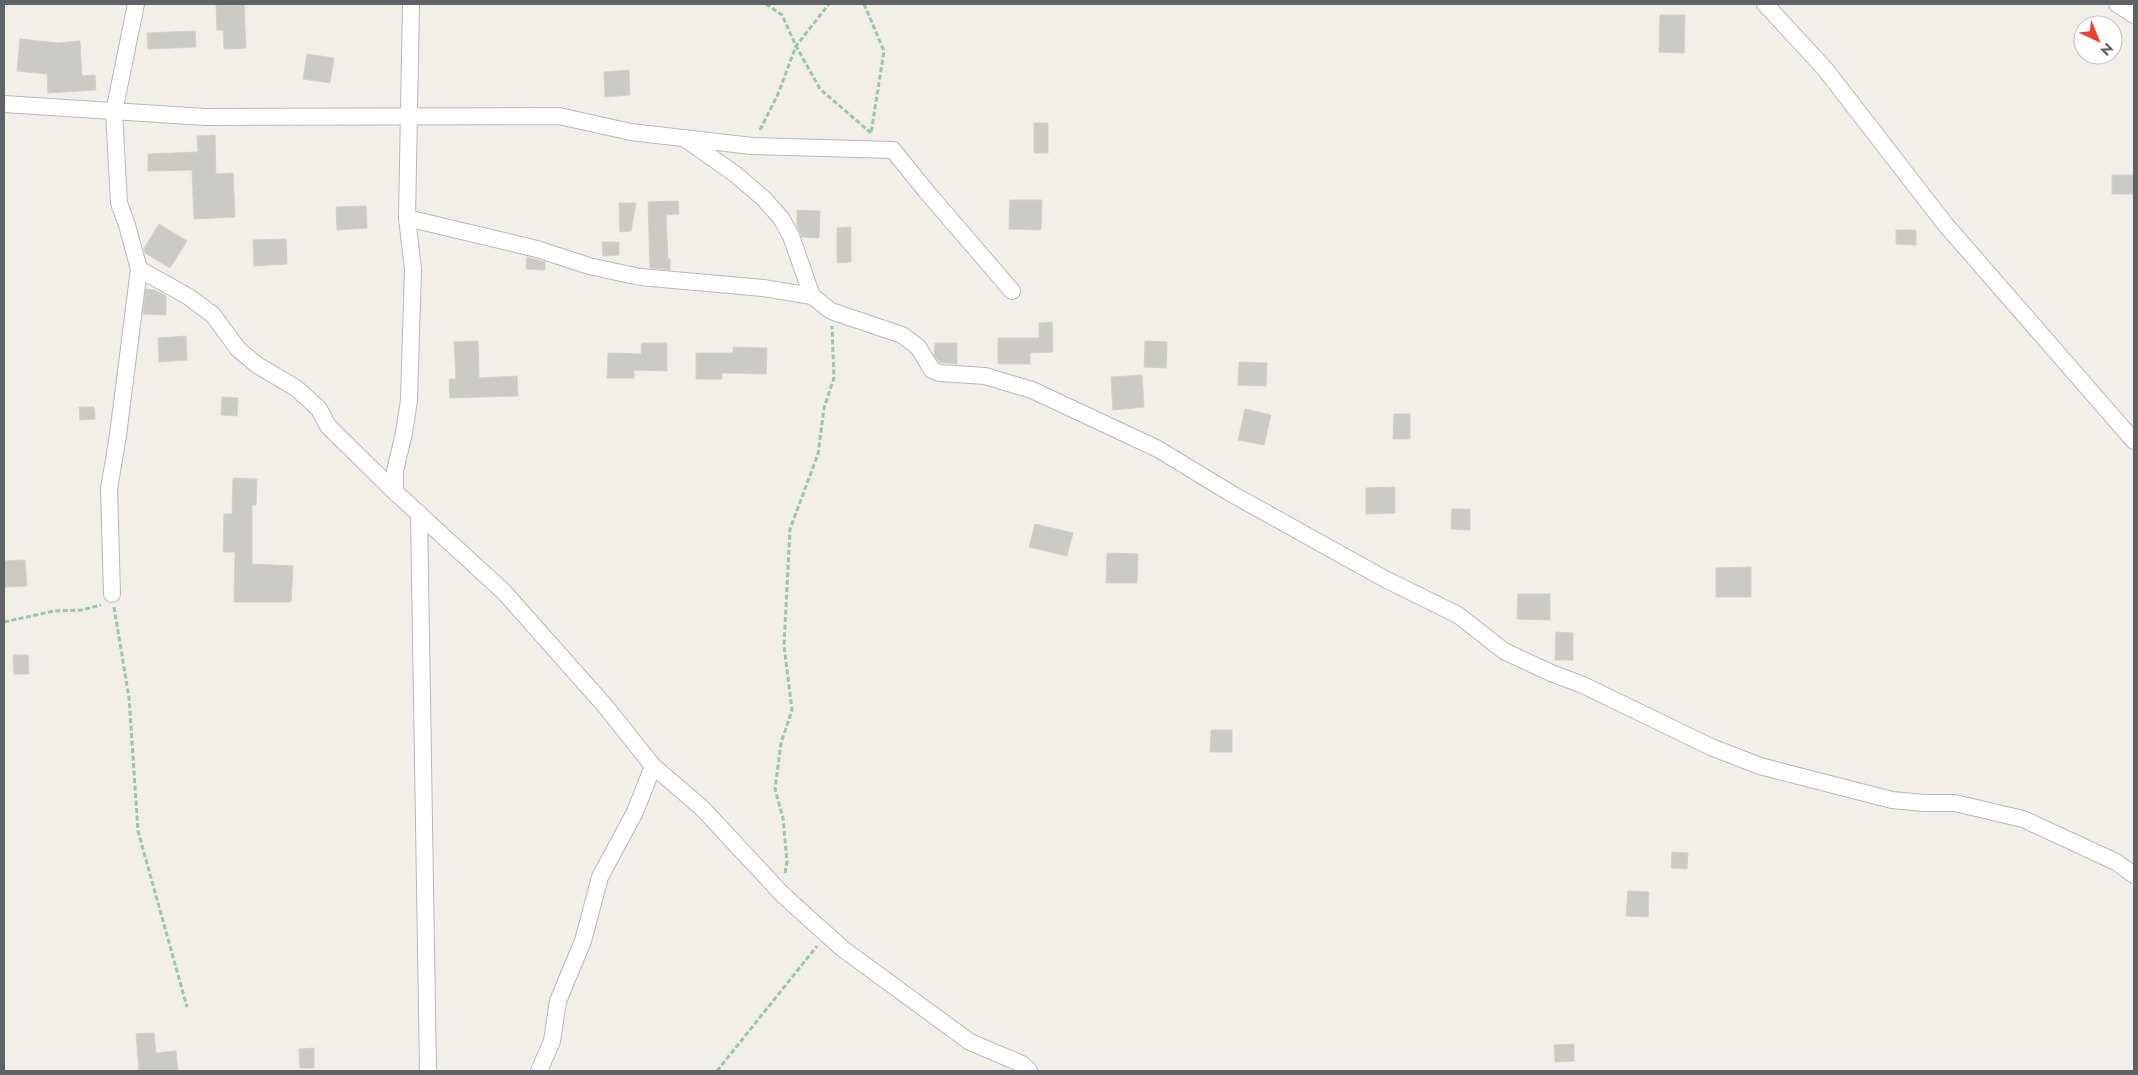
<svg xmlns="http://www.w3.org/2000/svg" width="2138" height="1075" viewBox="0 0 2138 1075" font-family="Jost,sans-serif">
<rect width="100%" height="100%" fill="#f1efe8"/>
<g fill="#cccac5" stroke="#d6d1c6">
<path d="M216 4H244L246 48 224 49 223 30H217Z"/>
<path d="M1660 15H1685L1684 53 1659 52Z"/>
<path d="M195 31 196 47 148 49 147 33Z"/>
<path d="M20 39 58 43 80 41 82 76 95 75 96 90 48 93 47 74 17 71Z"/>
<path d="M307 54 334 58 330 83 303 79Z"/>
<path d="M629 70 630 95 605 97 604 72Z"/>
<rect x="1034" y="123" width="14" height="30"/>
<path d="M215 135 216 174 233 173 235 217 194 219 192 170 148 171V154L198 152 197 136Z"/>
<rect x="2112" y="175" width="22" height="19"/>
<path d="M1010 200H1042L1041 230 1009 229Z"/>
<path d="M678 201 679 214 666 215 668 259H670V270L650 268 648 202Z"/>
<path d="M619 203H636L631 231 620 232Z"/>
<path d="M366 206 367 228 337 230 336 207Z"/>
<path d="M797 210 820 211 819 238 802 237 797 226Z"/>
<path d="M159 224 187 241 170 268 145 253 144 248Z"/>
<path d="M851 227V262L837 263V228Z"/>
<path d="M1896 230H1916V245L1896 244Z"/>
<path d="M286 239 287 264 254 266 253 240Z"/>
<path d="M602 242H619V255L603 256Z"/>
<path d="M527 257 545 262V270L526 269Z"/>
<path d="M146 289 155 290 166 296V315L143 314Z"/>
<path d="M1052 322 1053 352 1030 353V364H998V338H1039V323Z"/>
<path d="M186 336 187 360 159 362 158 338Z"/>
<path d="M478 341 479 378 517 376 518 396 450 398 449 379H456L454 342Z"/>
<path d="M1145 341 1167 342 1166 368 1144 367Z"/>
<path d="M642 343H667V371L634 370V378H607L608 353 641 354Z"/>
<path d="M935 343H957V364L939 362 934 355Z"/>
<path d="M733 347 767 348 766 374 722 373V379H696V353H733Z"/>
<path d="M1239 362 1267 363 1266 386 1238 385Z"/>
<path d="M1142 375 1144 407 1113 410 1111 377Z"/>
<path d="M222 397 238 398 237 416 221 415Z"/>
<path d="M79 407H94L95 419 80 420Z"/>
<path d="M1245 409 1271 415 1264 445 1238 440Z"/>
<path d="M1394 414H1410V439H1393Z"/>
<path d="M233 478 257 479 256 505H252V564L293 566 291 602H234L235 552H223L224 514H232Z"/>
<path d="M1395 487V513L1366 514V488Z"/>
<path d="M1452 509H1470V530L1451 529Z"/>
<path d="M1035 524 1073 533 1067 556 1029 547Z"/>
<path d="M1107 553 1138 554 1137 583H1106Z"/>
<path d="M25 560 27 586 4 587V561Z"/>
<path d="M1751 567V597H1716V568Z"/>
<path d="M1518 594H1550V620L1517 619Z"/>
<path d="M1556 632 1573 633V660H1555Z"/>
<path d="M13 655H28L29 674H14Z"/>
<path d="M1211 730H1232V752H1210Z"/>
<path d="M1672 852 1688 853 1687 869 1671 868Z"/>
<path d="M1628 891 1649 892 1648 917 1626 916Z"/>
<path d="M154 1033 156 1053 176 1051 178 1071H139L136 1034Z"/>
<path d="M1574 1044V1061L1555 1062 1554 1045Z"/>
<path d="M314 1048V1068H300L299 1049Z"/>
</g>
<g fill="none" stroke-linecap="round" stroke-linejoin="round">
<g stroke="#b5b8bc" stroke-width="18">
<g id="street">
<path d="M1765 4 1825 69 1945 224 2134 441"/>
<path d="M2117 4 2134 15"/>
<path d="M4 104 205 117 559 116 631 132 752 146 893 150 926 191 1012 291"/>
<path d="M684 138 735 174 763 198 781 218 791 236 812 296"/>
<path d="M407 218 411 4"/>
<path d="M139 269 189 297 213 315 238 349 257 365 296 388 319 409 328 426 395 492 504 592 606 707 653 766 702 808 783 895 843 949 970 1042 1022 1064 1029 1071"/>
<path d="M395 492V471L404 433 409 400 413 269 407 218 537 249 589 266 640 277 763 288 812 296 831 311 902 335 918 347 932 370 940 373 985 376 1032 390 1158 449 1232 494 1385 579 1458 615 1504 651 1551 673 1583 685 1711 747 1760 766 1892 800 1924 803H1955L2023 819 2116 862 2134 875"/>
<path d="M419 513 428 1071"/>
<path d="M112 594 109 489 118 435 139 269 127 225 119 203 114 112 136 4"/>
<path d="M539 1071 552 1041 558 1001 583 941 600 877 635 812 653 766"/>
</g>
</g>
<g stroke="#9cc7a9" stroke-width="3" stroke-dasharray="5 2.5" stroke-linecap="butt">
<path d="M766 4 782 15 796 46 820 89 871 133"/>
<path d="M864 4 884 51 871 133"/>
<path d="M760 130 778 94 796 46 829 4"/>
<path d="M114 607 129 698 138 831 187 1007"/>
<path d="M4 622 54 611 82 610 101 605"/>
<path d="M785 873 787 862 783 818 775 789 781 743 792 710 784 646 790 529 818 454 824 408 834 378 832 326"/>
<path d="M717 1071 817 946"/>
</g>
<use href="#street" stroke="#fff" stroke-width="16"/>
</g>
<rect width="2138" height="1075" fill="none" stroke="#5f6368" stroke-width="10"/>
<g transform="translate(2098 40) rotate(136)"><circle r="24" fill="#ffffff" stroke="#bfc1c3"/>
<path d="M0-4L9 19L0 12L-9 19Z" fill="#ea4335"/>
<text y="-8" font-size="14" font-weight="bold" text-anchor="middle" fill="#5f6368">N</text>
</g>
</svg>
